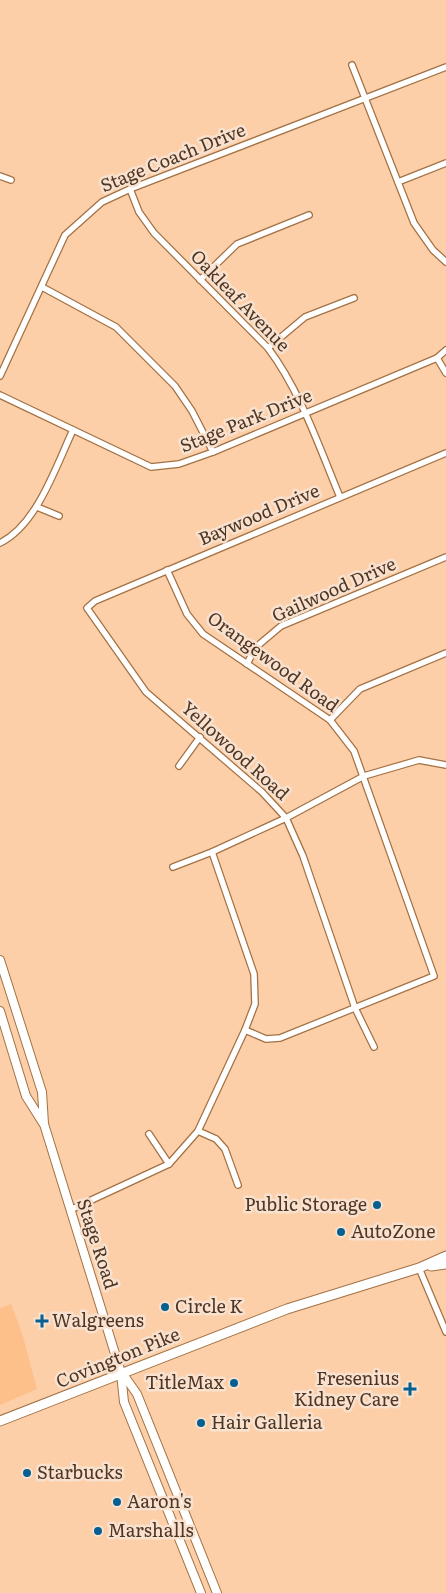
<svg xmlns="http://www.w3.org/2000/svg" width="446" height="1593" viewBox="0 0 446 1593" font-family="Literata,serif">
<rect width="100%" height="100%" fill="#fccfa9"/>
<path fill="#fec08b" d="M11 1304 22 1333 37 1389 0 1405V1308Z"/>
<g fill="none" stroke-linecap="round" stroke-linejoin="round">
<g stroke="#a37143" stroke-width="8">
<g id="minor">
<path d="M352 65 414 223 433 250 446 262"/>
<path d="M0 176 11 180"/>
<path d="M398 182 446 163"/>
<path d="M130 189 139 212 154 233 268 348C301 392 319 447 340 497"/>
<path d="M200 280 237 244 309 215"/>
<path d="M42 287 116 327 175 386 192 411 213 452"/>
<path d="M268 348 305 317 354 298"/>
<path d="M437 358 446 373"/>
<path d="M0 376 65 235 102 202 130 189 446 67"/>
<path d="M0 395 151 467 179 464 213 452 437 358 446 350"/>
<path d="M37 507 59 516"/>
<path d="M0 543C37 525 56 466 73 430"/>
<path d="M167 570 187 614 203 634 330 720 354 751 434 976 280 1038 266 1039 245 1030"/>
<path d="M247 664 255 648 281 626 446 557"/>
<path d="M330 720 360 689 446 653"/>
<path d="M179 766 200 737"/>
<path d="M173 867 212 852 286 818 364 776 419 760 446 765"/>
<path d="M374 1047 355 1008 303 856 286 818 262 792 146 692 87 608 95 601 446 453"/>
<path d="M198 1131 216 1139 225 1149 238 1185"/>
<path d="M149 1134 169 1164"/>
<path d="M70 1210 169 1164 198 1131 245 1030 255 1004 254 974 212 852"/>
<path d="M419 1268 446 1332"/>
</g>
</g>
<g stroke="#a37143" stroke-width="10">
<g id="secondary">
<path d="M0 960 42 1092 44 1124 121 1373 124 1402 201 1593"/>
<path d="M0 1011 26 1096 43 1123"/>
<path d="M123 1374 137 1394 217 1593"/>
</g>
</g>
<g stroke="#a37143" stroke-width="11">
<g id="primary">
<path d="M431 1266 446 1264"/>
<path d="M0 1421 287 1309 419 1268 446 1256"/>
</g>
</g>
<use href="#minor" stroke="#fff" stroke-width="5.5"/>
<use href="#secondary" stroke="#fff" stroke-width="8"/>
<use href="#primary" stroke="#fff" stroke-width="9"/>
</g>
<g fill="#055f90" stroke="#f8e1ce" stroke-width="2">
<circle cx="377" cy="1205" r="5"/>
<circle cx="341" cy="1232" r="5"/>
<circle cx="165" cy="1307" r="5"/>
<path d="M39.5 1313.5h5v5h5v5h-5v5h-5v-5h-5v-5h5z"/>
<circle cx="234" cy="1383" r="5"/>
<path d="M407.5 1381.5h5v5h5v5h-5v5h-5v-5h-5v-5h5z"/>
<circle cx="201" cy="1423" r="5"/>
<circle cx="27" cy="1473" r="5"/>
<circle cx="117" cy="1502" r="5"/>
<circle cx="98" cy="1531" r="5"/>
</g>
<g text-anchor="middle" stroke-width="5" stroke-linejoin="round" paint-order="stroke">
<g font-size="18" fill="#4d3623" stroke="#f8e1ce">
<text transform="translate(173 158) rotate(-22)" y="6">Stage Coach Drive</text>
<text transform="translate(240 301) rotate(46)" y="6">Oakleaf Avenue</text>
<text transform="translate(246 421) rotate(-22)" y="6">Stage Park Drive</text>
<text transform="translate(259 515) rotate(-23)" y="6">Baywood Drive</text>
<text transform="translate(334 590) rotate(-24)" y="6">Gailwood Drive</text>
<text transform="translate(273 662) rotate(36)" y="6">Orangewood Road</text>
<text transform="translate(235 751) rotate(42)" y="6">Yellowood Road</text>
<text transform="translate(97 1244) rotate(72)" y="6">Stage Road</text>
<text transform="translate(118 1358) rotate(-22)" y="6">Covington Pike</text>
</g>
<g font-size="18" fill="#4d3623" stroke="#f8e1ce" text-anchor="start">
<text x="367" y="1211" text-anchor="end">Public Storage</text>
<text x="351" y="1238">AutoZone</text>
<text x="175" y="1313">Circle K</text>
<text x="52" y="1327">Walgreens</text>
<text x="399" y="1385" text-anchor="end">Fresenius<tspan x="399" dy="21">Kidney Care</tspan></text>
<text x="224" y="1389" text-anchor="end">TitleMax</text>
<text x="211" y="1429">Hair Galleria</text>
<text x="37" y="1479">Starbucks</text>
<text x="127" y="1508">Aaron's</text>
<text x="108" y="1537">Marshalls</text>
</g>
</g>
</svg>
